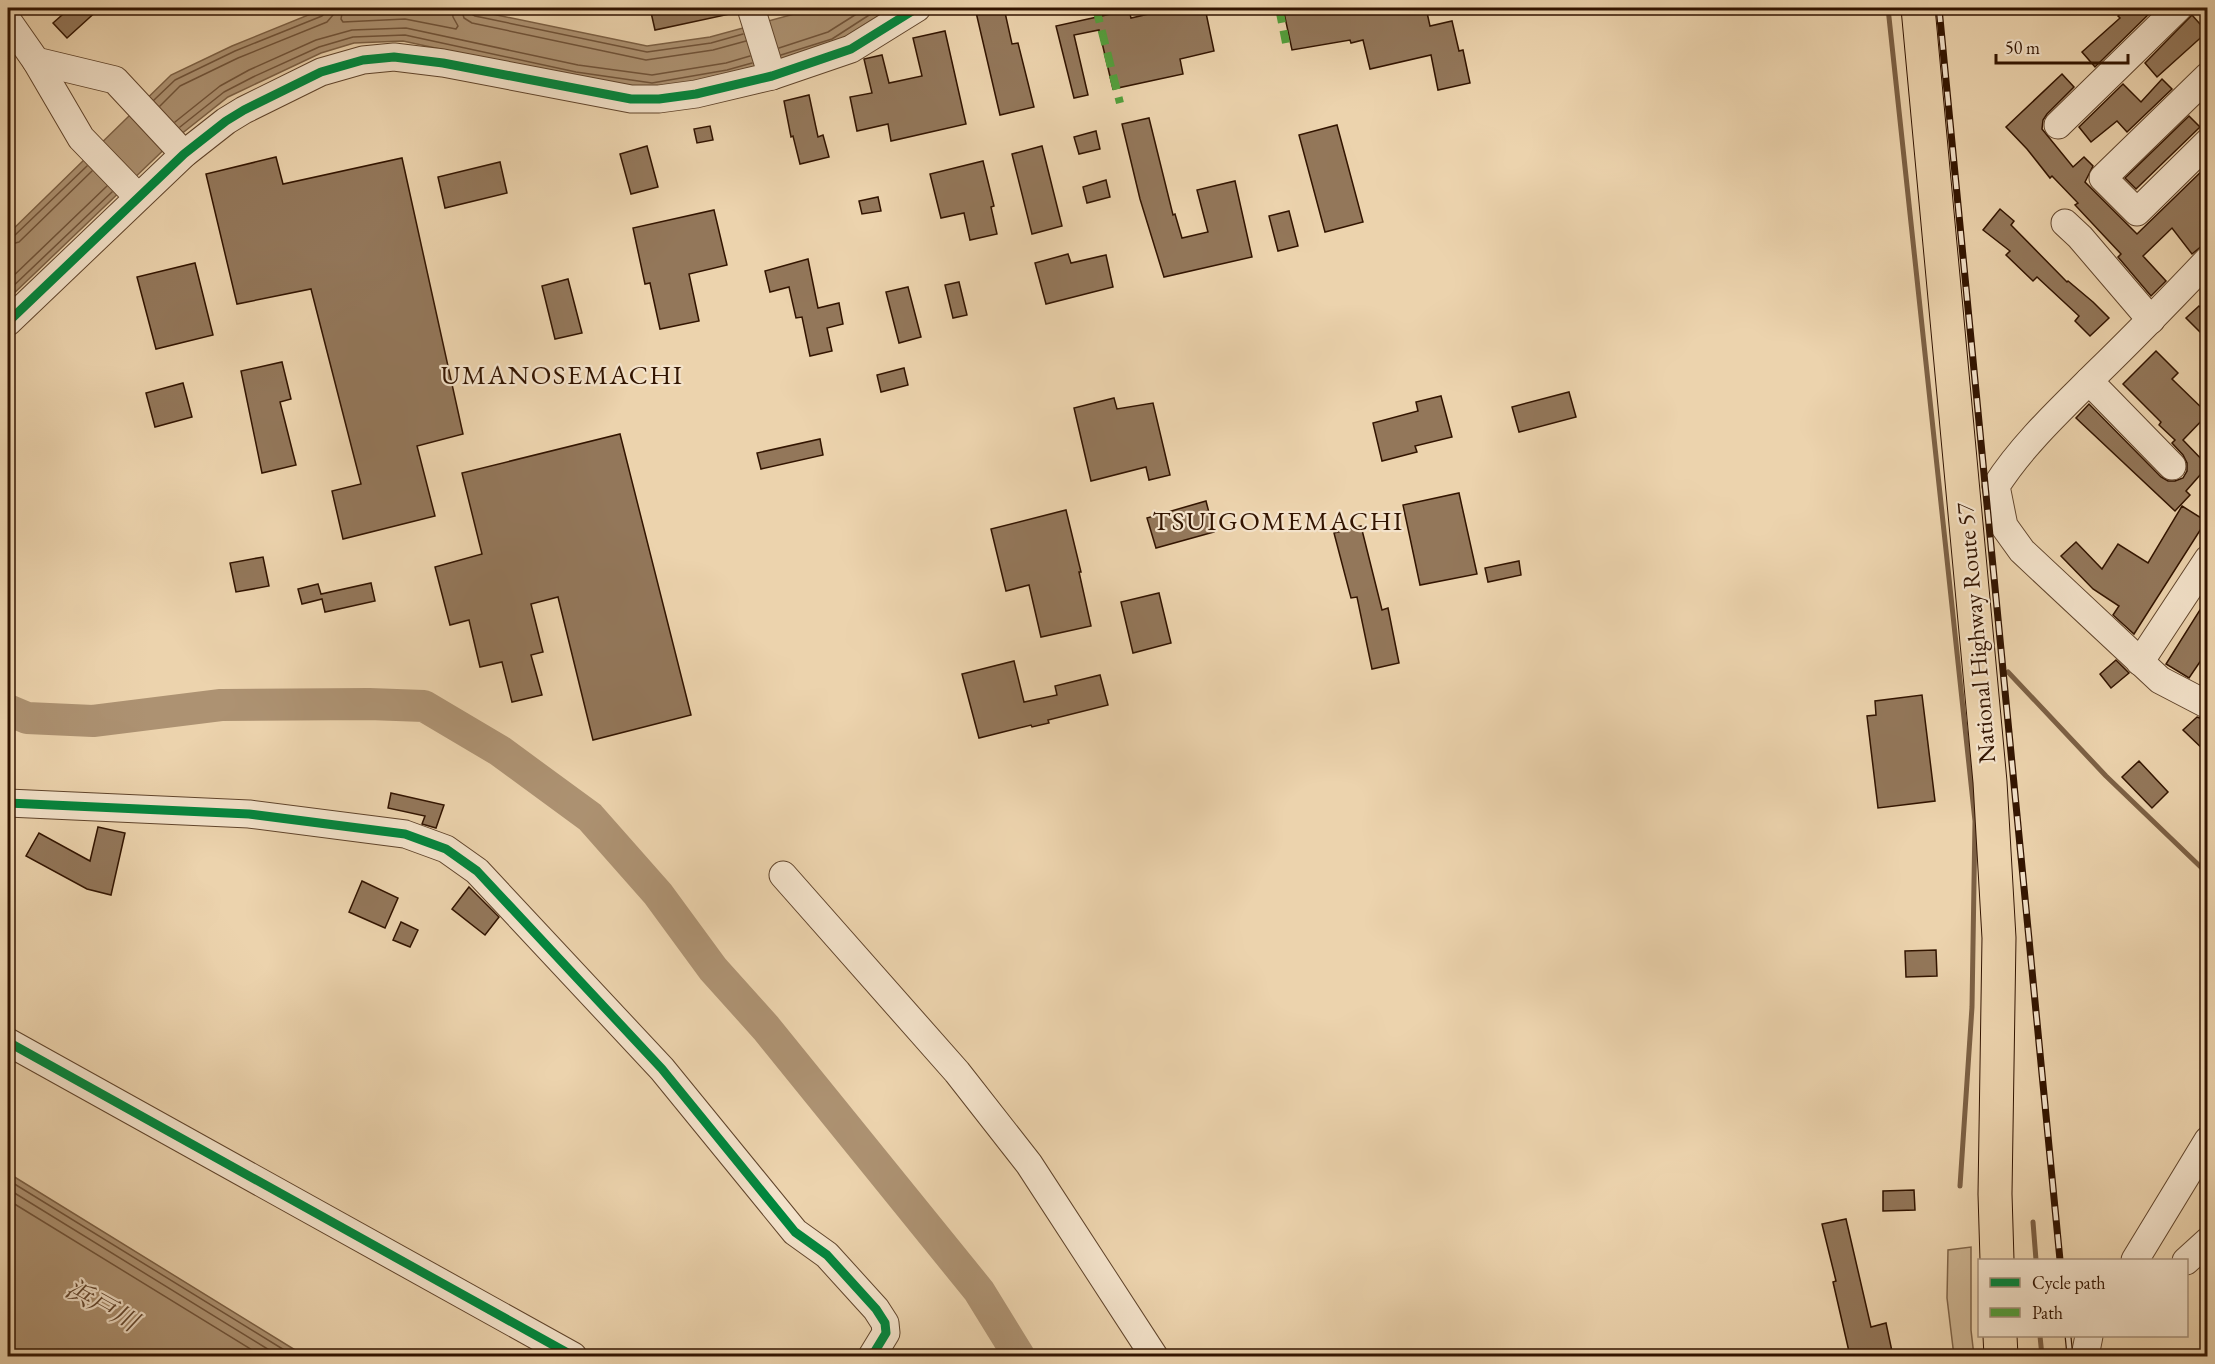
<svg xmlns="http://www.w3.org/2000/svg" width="2215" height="1364" viewBox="0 0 2215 1364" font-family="'EB Garamond','Noto Serif JP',serif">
<rect width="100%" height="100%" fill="#ecd3ad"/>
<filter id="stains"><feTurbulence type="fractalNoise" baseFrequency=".00333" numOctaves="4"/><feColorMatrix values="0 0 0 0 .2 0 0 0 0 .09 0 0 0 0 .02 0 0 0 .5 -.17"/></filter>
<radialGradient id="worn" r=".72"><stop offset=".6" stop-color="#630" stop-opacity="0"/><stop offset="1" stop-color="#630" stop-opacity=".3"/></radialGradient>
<path fill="#ccb390" stroke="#7f6448" stroke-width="1.5" d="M1971 1247V1330L1974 1356H1954L1947 1298 1948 1250Z"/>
<g fill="#ad9272" stroke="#7c6044" stroke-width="1.5">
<path d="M333 8H463L647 46 710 37 816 8H891L834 44 729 76 652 89 575 78 403 41 354 43 321 53 228 97 175 139 8 299V234L171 75 232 46 323 9Z"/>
<path d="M8 1173 300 1353 306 1356H8Z"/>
</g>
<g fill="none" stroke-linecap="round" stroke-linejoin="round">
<g stroke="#705339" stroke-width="1.5">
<path d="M343 8 341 19 343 22 405 19 456 29 458 26 453 17 452 8"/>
<path d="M461 8 464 18 472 23 646 60 713 50 746 41"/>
<path d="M469 8 470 13 475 16 647 52 711 43 743 34"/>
<path d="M779 48 828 32 866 8"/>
<path d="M781 55 832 39 880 8"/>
<path d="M154 100 175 80 235 51 322 16 326 12 327 8"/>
<path d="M160 106 180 86 238 58 327 22 333 15 334 8"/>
<path d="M175 122 220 86 249 70 316 40 352 30 406 28 578 65 652 75 726 63 750 56"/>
<path d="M180 127 224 92 253 77 319 47 353 37 405 35 576 72 652 83 727 70 752 63"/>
<path d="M8 238 14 236 87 166"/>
<path d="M8 245 19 242 92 171"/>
<path d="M8 281 107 186"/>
<path d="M8 291 112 192"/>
<path d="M8 1180 294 1356"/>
<path d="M8 1189 279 1356"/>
<path d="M8 1200 262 1356"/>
</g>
<g stroke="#7c6044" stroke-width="5">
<path d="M1888 8 1975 821 1972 1007 1960 1186"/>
<path d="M2008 672 2106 776 2208 874"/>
<path d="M2033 1222 2036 1260"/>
<path d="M2040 1336 2042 1356"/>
</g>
<path stroke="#ad9272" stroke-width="32" d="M8 710 27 718 93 721 221 705 369 704 424 706 500 751 590 817 658 894 713 969 766 1028 979 1291 1019 1356"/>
</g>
<g fill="#93775a" stroke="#321400" stroke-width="1.5">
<path d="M70 8H100L67 38 53 23Z"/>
<path d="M650 8H730V14L655 30Z"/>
<path d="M975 8H1004L1012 44 1018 43 1034 107 1000 115Z"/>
<path d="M1175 8H1205L1214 51 1180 59 1183 74 1113 89 1099 30 1074 35 1088 95 1074 98 1056 26 1129 10 1131 18Z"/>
<path d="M1283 8H1426L1430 26 1452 21 1459 51 1463 50 1470 83 1438 90 1431 55 1370 69 1363 40 1351 43 1350 40 1292 50Z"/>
<path d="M2126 8H2155L2095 67 2082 52 2120 18 2118 16Z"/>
<path d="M2192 15 2207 32 2157 77 2145 63Z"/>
<path d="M945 31 966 124 891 141 888 124 857 131 850 97 872 93 864 59 882 55 889 83 922 76 913 38Z"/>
<path d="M2062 74 2074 87 2047 114 2043 120 2042 129 2073 167 2084 157 2093 166 2085 182 2137 234 2208 165V245H2203L2192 254 2172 228 2143 256 2166 281 2151 296 2118 257 2121 254 2075 205 2078 203 2052 176 2050 178 2027 149 2006 127Z"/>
<path d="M2162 79 2172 89 2127 132 2117 121 2091 142 2079 127 2123 84 2141 102Z"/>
<path d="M809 95 818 137 823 135 829 157 800 164 793 136 791 137 784 101Z"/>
<path d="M2189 116 2200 127 2136 189 2125 178Z"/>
<path d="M1149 118 1173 215 1175 214 1182 238 1208 232 1197 190 1235 181 1252 257 1164 277 1140 199 1122 124Z"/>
<path d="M1337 125 1363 222 1325 232 1299 135Z"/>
<path d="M710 126 713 140 697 143 694 129Z"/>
<path d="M1096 131 1100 149 1079 154 1074 137Z"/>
<path d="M647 146 658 187 631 194 620 154Z"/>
<path d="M1042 146 1062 226 1032 234 1012 154Z"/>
<path d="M276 157 283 184 402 158 463 434 417 446 435 516 343 539 332 491 361 484 311 289 237 304 206 174Z"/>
<path d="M983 161 994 206 991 207 997 234 970 240 964 213 941 218 930 174Z"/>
<path d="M500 162 507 193 445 208 438 177Z"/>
<path d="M1106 180 1110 197 1087 203 1083 187Z"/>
<path d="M878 197 881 211 862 214 859 201Z"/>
<path d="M2000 209 2014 221 2011 225 2067 282 2068 281 2093 302 2109 318 2090 336 2075 321 2079 316 2037 277 2033 281 2006 255 2010 251 1983 230Z"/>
<path d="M714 210 727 265 689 274 699 321 660 329 650 283 645 284 633 228Z"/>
<path d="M1289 211 1298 246 1278 251 1269 216Z"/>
<path d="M1068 254 1071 263 1106 255 1113 287 1046 304 1035 263Z"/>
<path d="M808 259 818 308 839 303 843 324 827 328 832 351 810 356 802 317 796 318 789 287 770 292 765 271Z"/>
<path d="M195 263 213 335 156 349 137 277Z"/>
<path d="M568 279 582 333 555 339 542 286Z"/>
<path d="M959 282 967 315 953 318 945 285Z"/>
<path d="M908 287 921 337 899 343 886 292Z"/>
<path d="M2199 306 2208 314V340L2186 318Z"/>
<path d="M2156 351 2178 373 2172 379 2208 414 2183 440 2208 466 2186 491 2190 495 2175 511 2076 418 2089 404 2161 477 2168 481H2175L2183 478 2187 471V463L2183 455 2172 443 2175 440 2159 425 2161 422 2123 384Z"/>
<path d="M282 362 291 399 280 402 296 465 262 473 241 371Z"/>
<path d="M904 368 908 385 881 392 877 375Z"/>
<path d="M183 383 192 417 155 427 146 393Z"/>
<path d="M1569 392 1576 417 1519 432 1512 407Z"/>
<path d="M1441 396 1452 437 1415 446 1417 452 1382 461 1373 423 1418 411 1416 402Z"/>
<path d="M1114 398 1117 409 1153 403 1170 475 1149 480 1146 467 1091 481 1074 408Z"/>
<path d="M620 434 691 715 593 740 558 597 531 604 543 652 531 655 542 695 512 702 502 662 480 667 469 620 450 625 435 567 482 554 462 473Z"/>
<path d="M820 439 823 455 761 469 757 453Z"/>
<path d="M1459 493 1477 574 1420 585 1403 505Z"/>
<path d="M1206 501 1214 532 1156 548 1147 518Z"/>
<path d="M2182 506 2206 521 2134 634 2113 615 2119 606 2093 589 2061 556 2076 542 2102 569 2118 544 2148 563Z"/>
<path d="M1066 510 1081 572H1079L1091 626 1041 637 1029 585 1006 591 991 529Z"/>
<path d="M1361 526 1382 610 1388 608 1399 663 1372 669 1357 597 1351 598 1334 533Z"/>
<path d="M263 557 269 586 236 592 230 563Z"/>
<path d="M1519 561 1521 575 1488 582 1485 568Z"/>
<path d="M371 583 375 601 325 612 322 599 302 604 298 589 318 584 321 594Z"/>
<path d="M1159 593 1171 643 1133 653 1121 602Z"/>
<path d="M2208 597V650L2189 678 2166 664Z"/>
<path d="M2116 660 2129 673 2111 688 2100 674Z"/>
<path d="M1014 661 1024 702 1057 695 1055 686 1100 675 1108 705 1048 720 1049 723 1032 727 1031 725 979 738 962 674Z"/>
<path d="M1922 695 1935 801 1878 808 1867 716 1876 715 1875 701Z"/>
<path d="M2197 717 2208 721V754L2183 730Z"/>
<path d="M2139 761 2168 792 2152 808 2122 777Z"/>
<path d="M391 793 444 805 436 828 422 824 425 816 388 808Z"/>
<path d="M98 827 125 833 111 895 87 889 26 856 39 833 90 861Z"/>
<path d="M362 881 398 898 385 928 349 912Z"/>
<path d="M469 887 499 917 485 935 452 909Z"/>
<path d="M401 922 418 930 410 947 393 940Z"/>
<path d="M1936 950 1937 976 1906 977 1905 951Z"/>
<path d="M1914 1190 1915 1210 1883 1211V1191Z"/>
<path d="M1846 1219 1871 1327 1886 1323 1893 1356H1850L1833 1282 1836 1281 1822 1224Z"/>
</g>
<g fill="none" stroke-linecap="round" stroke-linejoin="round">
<g stroke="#60442b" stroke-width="29">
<g id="minor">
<path d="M751 8 772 76"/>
<path d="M8 21 36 61 115 80 184 154"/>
<path d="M36 61 81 138 138 197"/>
<path d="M2208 76 2103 178 2137 212 2208 142"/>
<path d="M2058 125 2178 8"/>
<path d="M2065 223 2080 237 2151 320"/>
<path d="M2208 260C2171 299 2134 337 2096 374 2060 410 2023 444 1996 486L2004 526 2022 551 2160 680 2208 705"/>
<path d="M8 322 184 154 226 121 244 110 321 72 363 60 394 57 443 63 631 99H659L696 94 772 76 851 49 917 8"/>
<path d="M2089 381 2172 466"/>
<path d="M2140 662 2208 559"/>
<path d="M8 803 249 814 405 834 446 849 477 871 662 1069 795 1232 827 1255 876 1309 885 1323 886 1333 872 1356"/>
<path d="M783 875 957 1072 1029 1164 1154 1356"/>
<path d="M8 1042 573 1356"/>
<path d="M2135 1260 2208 1140"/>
<path d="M2186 1261 2208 1241"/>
<path d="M2085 1356 2089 1336"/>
</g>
</g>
<g stroke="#321400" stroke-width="35">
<g id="highway">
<path d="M1918 8 1990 782 1999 938 1995 1194 1997 1260"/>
<path d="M2000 1336 2001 1356"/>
</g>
</g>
<use href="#minor" stroke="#f3e2ca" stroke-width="27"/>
<use href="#highway" stroke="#ecd3ad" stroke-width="33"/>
<g stroke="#321400" stroke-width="7">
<g id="rail">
<path d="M1939 8 2060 1260"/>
<path d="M2068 1336 2070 1356"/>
</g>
</g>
<use href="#rail" stroke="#f3e2ca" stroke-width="4.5" stroke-dasharray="14" stroke-linecap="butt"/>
<g stroke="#52a03c" stroke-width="8" stroke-dasharray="15 8" stroke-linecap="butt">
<path d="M1096 8 1120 103"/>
<path d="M1279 8 1286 43"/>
</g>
<g stroke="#f3e2ca" stroke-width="13">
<g id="cycleway">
<path d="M8 322 184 154 226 121 244 110 321 72 363 60 394 57 443 63 631 99H659L696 94 772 76 851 49 917 8"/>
<path d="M8 803 249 814 405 834 446 849 477 871 662 1069 795 1232 827 1255 876 1309 885 1323 886 1333 872 1356"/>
<path d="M8 1042 573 1356"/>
</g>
</g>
<use href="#cycleway" stroke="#00873e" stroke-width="9"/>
</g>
<g text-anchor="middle" stroke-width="4.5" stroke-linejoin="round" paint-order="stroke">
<g font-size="24" fill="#321400" stroke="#f3e2ca">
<text transform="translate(1976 633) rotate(-95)" y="8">National Highway Route 57</text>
</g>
<g font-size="26" font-style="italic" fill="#63462e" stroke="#f3e2ca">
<text transform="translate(102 1305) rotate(29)" y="9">浜戸川</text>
</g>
<g font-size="27" letter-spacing="1.5" fill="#321400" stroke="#f3e2ca">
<text x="562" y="384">UMANOSEMACHI</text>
<text x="1278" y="530">TSUIGOMEMACHI</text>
</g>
</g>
<rect width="2215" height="1364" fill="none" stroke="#ecd3ad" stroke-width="30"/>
<rect x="9" y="9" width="2197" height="1346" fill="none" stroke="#321400" stroke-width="3"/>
<rect x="15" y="15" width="2185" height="1334" fill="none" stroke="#321400" stroke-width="1.5"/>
<rect x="1978" y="1259" width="210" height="78" fill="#f3e2ca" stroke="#a69079" stroke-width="1.5"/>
<rect x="1990" y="1278" width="30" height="9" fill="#00873e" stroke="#a69079" stroke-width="1.5"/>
<text x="2032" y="1289" font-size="18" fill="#321400">Cycle path</text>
<rect x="1990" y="1308" width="30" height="9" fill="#52a03c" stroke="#a69079" stroke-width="1.5"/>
<text x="2032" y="1319" font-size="18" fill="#321400">Path</text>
<path d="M1996 54v9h132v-9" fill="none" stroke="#321400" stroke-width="3"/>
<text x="2005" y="54" font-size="18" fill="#321400" stroke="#f3e2ca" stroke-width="4.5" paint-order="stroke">50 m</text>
<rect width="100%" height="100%" filter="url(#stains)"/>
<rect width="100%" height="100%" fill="url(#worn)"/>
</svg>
